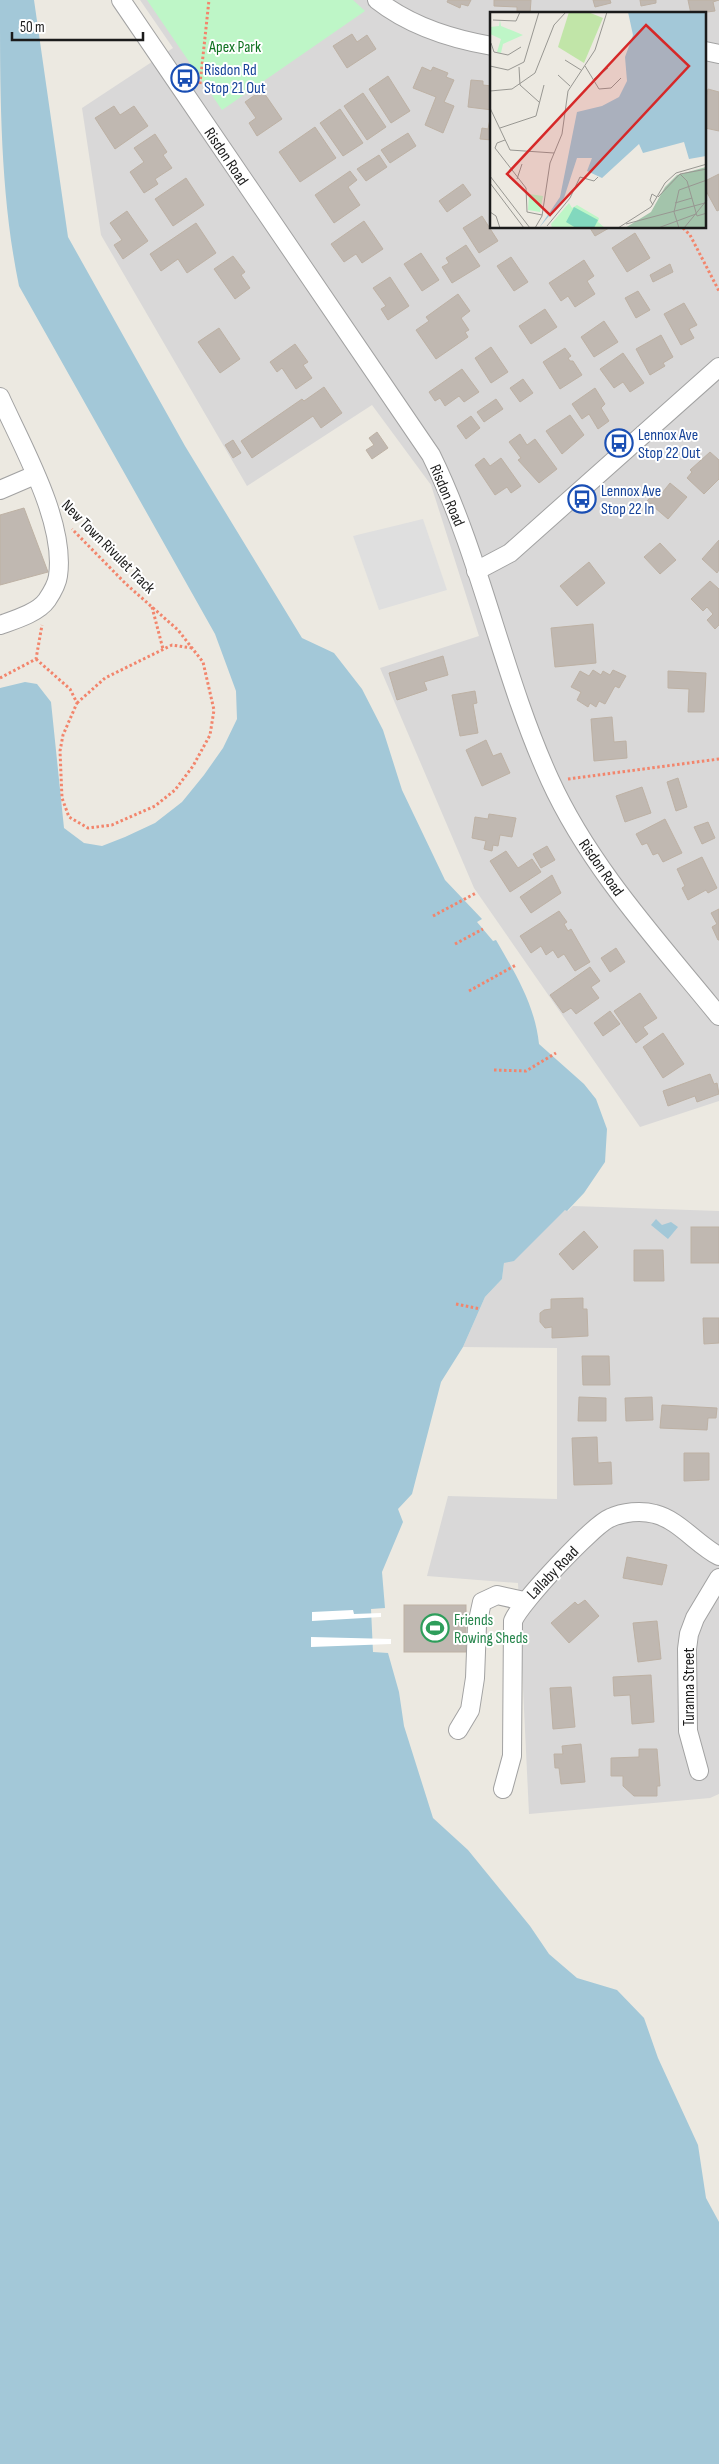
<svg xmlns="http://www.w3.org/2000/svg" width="719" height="2464" viewBox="0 0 719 2464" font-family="'Sofia Sans Condensed',sans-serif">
<rect width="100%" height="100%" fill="#ece9e1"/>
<g fill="#d9d8d8" fill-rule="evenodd">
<path d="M140 0H719V1101L640 1127 474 888 380 668 479 636 431 485 372 405 247 486 101 235 82 108 173 48ZM492 14H705V228H492Z"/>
<path d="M573 1206 719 1211V1794L710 1798 529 1814 518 1583 427 1576 448 1496 557 1499V1348L463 1347 485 1297 502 1279 504 1263 566 1209 568 1211Z"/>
</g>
<path fill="#bef6c7" d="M147 0H353L365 11 222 110Z"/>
<path fill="#dfdfdf" d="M423 519 447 590 379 610 353 536Z"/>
<g fill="#a3c8d8">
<path d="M0 0H34L68 237 185 446 302 638 334 653 362 689 383 730 402 790 445 880 482 919 477 922 493 941 496 940C515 973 535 1005 539 1044L584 1084 596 1099 607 1129 605 1162 584 1193 567 1211 565 1210 514 1261 504 1263 502 1279 485 1297 463 1347 441 1382 412 1494 398 1509 403 1522 382 1572 385 1608 371 1609 373 1652 388 1653 399 1692 404 1726 433 1818 468 1850 530 1926 549 1954 577 1978 617 1990 644 2018 658 2058 698 2145 706 2198 719 2222V2464H0V688L25 682 37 684 51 702 64 828 84 843 102 846 125 837 155 823 182 802 204 775 223 748 237 719 236 691 215 634 19 286C0 194 0 95 0 0Z"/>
<path d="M656 1219 662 1225 671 1222 678 1227 668 1239 651 1225Z"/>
</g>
<g fill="#fff">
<path d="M353 1610 354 1614 381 1613V1617L312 1621V1612Z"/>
<path d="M311 1637 391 1639V1644L311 1647Z"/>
</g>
<g fill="#c0b8b1" stroke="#bdb1a4">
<path d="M448 0H471L468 6 461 4 460 8 447 2Z"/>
<path d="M494 0H531L530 14 517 13V7L494 6Z"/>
<path d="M593 0H610L611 3 595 7Z"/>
<path d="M640 0H656V3L641 6Z"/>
<path d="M688 0H719L713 2 715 11 691 14Z"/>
<path d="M352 34 357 42 367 35 376 49 347 68 333 46Z"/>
<path d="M422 67 431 71 433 67 448 73 446 77 454 80 444 102 454 106 443 133 425 125 436 97 413 88Z"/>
<path d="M388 76 410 111 391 123 369 89Z"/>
<path d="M471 80 483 81V85L492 86V110L468 107Z"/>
<path d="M708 89 719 92V131L705 128V102Z"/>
<path d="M262 90 282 119 257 136 249 123 256 118 245 102Z"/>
<path d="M363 93 386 127 367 140 344 106Z"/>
<path d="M114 106 120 115 134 106 148 126 115 149 95 118Z"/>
<path d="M340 109 363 143 343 156 320 123Z"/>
<path d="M490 119H492V140L480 139 482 128 488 129Z"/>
<path d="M315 127 336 158 300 182 279 152Z"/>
<path d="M408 133 416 146 390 163 381 150Z"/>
<path d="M155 134 167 152 163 155 172 168 155 179 158 184 144 193 130 172 144 162 134 148Z"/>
<path d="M379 155 387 167 366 181 357 169Z"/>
<path d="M350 171 357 180 348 187 360 205 334 223 315 195Z"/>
<path d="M719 174V210L717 211 705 189V181Z"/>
<path d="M186 178 204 205 173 226 155 199Z"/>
<path d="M463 184 471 195 447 212 439 201Z"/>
<path d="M127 211 148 241 123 259 114 245 122 240 110 223Z"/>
<path d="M482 216 498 241 479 253 463 228Z"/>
<path d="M364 221 383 249 362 263 356 254 344 262 331 244Z"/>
<path d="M196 223 216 253 187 273 178 259 161 271 150 254Z"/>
<path d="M590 228H609L595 236Z"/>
<path d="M635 233 650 258 627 272 612 248Z"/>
<path d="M466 245 480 266 452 283 442 267 449 263 446 258Z"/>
<path d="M421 253 439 280 422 291 404 264Z"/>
<path d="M233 256 245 272 241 275 250 288 235 299 214 269Z"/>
<path d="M511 257 528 282 514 291 497 266Z"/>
<path d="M584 260 594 276 587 281 595 294 575 307 568 296 561 301 549 283Z"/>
<path d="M670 264 673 272 653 282 650 275Z"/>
<path d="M390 277 409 306 388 320 381 309 386 306 373 288Z"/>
<path d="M638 291 650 310 636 318 625 298Z"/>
<path d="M458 294 470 311 461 318 469 330 465 332 468 337 436 359 416 330 429 321 426 317Z"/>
<path d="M684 303 697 325 689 329 694 338 681 345 664 314Z"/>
<path d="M545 309 557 327 531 344 519 326Z"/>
<path d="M604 321 618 342 594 357 581 337Z"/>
<path d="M219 328 240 359 220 373 198 342Z"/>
<path d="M661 335 673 357 663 363 665 366 650 375 636 349Z"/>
<path d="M295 344 308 362 303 365 312 378 296 389 282 368 277 372 270 362Z"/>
<path d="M491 347 508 372 491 383 475 358Z"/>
<path d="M565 348 571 356 568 358 570 361H573L582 375 560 389 543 362Z"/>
<path d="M623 353 644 383 630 392 623 382 614 388 600 369Z"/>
<path d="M462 369 479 392 464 402 459 396 445 406 440 398 435 401 429 392Z"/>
<path d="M523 379 533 393 520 402 510 388Z"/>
<path d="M324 387 342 413 321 428 313 416 252 458 241 441 302 399 304 401Z"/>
<path d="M595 388 605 404 601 408 609 421 598 429 589 414 582 419 572 404Z"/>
<path d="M496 399 503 409 484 422 477 412Z"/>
<path d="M570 415 584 435 562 454 546 431Z"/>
<path d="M471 416 480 428 466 439 457 426Z"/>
<path d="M377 432 388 448 372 459 366 450 374 445 369 438Z"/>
<path d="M520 434 527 445 535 439 557 469 539 483 518 460 521 458 509 442Z"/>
<path d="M233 440 241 453 233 458 225 445Z"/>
<path d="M710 452 719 460V479L704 494 687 478 692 472 690 470Z"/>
<path d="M484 458 490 466 501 458 521 486 511 493 507 487 495 495 475 465Z"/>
<path d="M670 483 687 497 668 519 647 501 657 490 662 493Z"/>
<path d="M24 508 48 572 0 585V515Z"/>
<path d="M719 540V570L717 573 702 559Z"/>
<path d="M660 543 676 560 660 574 644 557Z"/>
<path d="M589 562 605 583 577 606 560 586Z"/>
<path d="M710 581 719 589V625L715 629 707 620 713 614 707 607 703 611 691 599Z"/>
<path d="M593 624 596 663 555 667 551 628Z"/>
<path d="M443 656 448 675 424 682 427 690 397 700 389 673Z"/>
<path d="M593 670 601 675 603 671 610 675 613 670 626 676 619 688 615 686 605 704 599 701 596 707 590 703 588 707 577 700 581 692 571 687 580 671 589 676Z"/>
<path d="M668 671 706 673 704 712H688L689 689 668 688Z"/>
<path d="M475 691 477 703 473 704 478 733 460 736 452 695Z"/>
<path d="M612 717 614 742 626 741 627 758 594 761 591 719Z"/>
<path d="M486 740 493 756 501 753 510 773 482 786 466 750Z"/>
<path d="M678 778 687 807 676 811 667 782Z"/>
<path d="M642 787 651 813 625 822 616 796Z"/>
<path d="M489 814 516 818 512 837 500 835 498 846 493 845 492 851 484 849 486 841 472 838 475 817 488 819Z"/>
<path d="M665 819 682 853 663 862 658 853 653 855 647 843 642 845 636 834Z"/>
<path d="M708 822 715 838 702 844 694 827Z"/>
<path d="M547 846 555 860 541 868 533 854Z"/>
<path d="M506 851 518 868 532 859 541 872 510 892 490 861Z"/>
<path d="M702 857 717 888 708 893 706 890 688 900 682 888 685 886 677 869Z"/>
<path d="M552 875 561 893 531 913 520 897Z"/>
<path d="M719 909V940H718L712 927 717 924 711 913Z"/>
<path d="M559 911 567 922 564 924 568 931 571 929 590 962 575 971 564 954 558 958 553 950 546 955 541 946 531 953 520 936Z"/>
<path d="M616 948 625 962 610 972 601 958Z"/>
<path d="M590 967 600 981 591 987 599 998 576 1014 571 1008 563 1013 550 995Z"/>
<path d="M640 993 657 1018 643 1027 648 1034 636 1043 614 1011Z"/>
<path d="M610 1011 620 1024 603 1036 594 1023Z"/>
<path d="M663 1033 684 1064 663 1078 643 1047Z"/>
<path d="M710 1074 714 1084 717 1083 719 1094 697 1102 695 1096 668 1106 663 1091Z"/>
<rect x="691" y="1227" width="28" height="36"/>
<path d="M584 1231 598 1247 573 1270 559 1254Z"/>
<path d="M634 1250H663L664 1281H634Z"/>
<path d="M583 1298V1309H587L588 1336 552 1338V1327L545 1328 540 1322V1313L544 1310 551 1309V1299Z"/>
<path d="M703 1318H719V1343L704 1344Z"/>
<path d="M582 1356H609L610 1385H583Z"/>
<path d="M579 1397 606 1398V1421H578Z"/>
<path d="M652 1397 653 1420 626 1421 625 1398Z"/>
<path d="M662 1405 717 1408 716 1418H708L707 1430 660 1428Z"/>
<path d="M597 1437 598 1463 611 1462 612 1484 574 1485 572 1438Z"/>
<path d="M684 1453H709V1480L684 1481Z"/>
<path d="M627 1557 667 1565 662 1585 623 1578Z"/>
<path d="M585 1600 599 1616 569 1643 551 1623 575 1602 578 1605Z"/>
<rect x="404" y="1605" width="62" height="47"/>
<path d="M657 1621 661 1659 638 1662 633 1623Z"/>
<path d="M651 1675 654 1722 632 1724 630 1695 614 1696 613 1677Z"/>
<path d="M571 1687 575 1727 553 1729 550 1688Z"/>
<path d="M581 1744 585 1782 561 1784 559 1768H555L554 1754H563L562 1746Z"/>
<path d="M639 1749H657L660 1786H657V1796H634L623 1786V1776H611V1758L639 1757Z"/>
</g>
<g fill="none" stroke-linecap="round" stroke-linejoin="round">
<g stroke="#a2a2a2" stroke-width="20">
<g id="minor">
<path d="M121 0 431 455C482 559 502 675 550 780 590 868 659 942 719 1016"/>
<path d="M377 0C410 26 451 39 492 46"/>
<path d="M705 51 719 54"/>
<path d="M0 397C22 446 66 522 58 576 57 584 51 594 47 600 38 613 14 620 0 625"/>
<path d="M0 490 35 475"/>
<path d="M476 571 510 553 719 367"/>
<path d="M458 1730 470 1710 475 1678 477 1625 482 1602 497 1595 524 1601"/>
<path d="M699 1771 688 1731 687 1649 689 1634 695 1618 719 1578"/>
<path d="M503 1789 512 1756 513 1621C520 1603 593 1525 610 1518 623 1512 641 1510 655 1514 679 1520 697 1545 719 1556"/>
</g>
</g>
<g stroke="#f2856c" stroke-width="3" stroke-dasharray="2.5 2.5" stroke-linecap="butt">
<path d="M200 84 209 0"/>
<path d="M683 228 690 235 719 291"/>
<path d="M152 607 163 649"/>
<path d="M36 659 70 689 77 703 63 735 60 751 62 798 69 817 88 828 112 825 155 806 175 790 193 766 210 735 214 710 203 662 192 648 178 630 126 584 72 529"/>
<path d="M0 678 36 659 42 625"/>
<path d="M77 703 105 678 172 645 192 648"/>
<path d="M568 779 719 759"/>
<path d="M433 916 476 893"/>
<path d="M455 944 483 929"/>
<path d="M469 991 516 965"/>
<path d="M494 1070 526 1071 556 1053"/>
<path d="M456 1304 480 1309"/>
</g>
<use href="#minor" stroke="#fff" stroke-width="18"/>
</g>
<defs>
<g id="bus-ring" transform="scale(1.4375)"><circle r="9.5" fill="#fff" stroke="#1a4fb4" stroke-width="1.5"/><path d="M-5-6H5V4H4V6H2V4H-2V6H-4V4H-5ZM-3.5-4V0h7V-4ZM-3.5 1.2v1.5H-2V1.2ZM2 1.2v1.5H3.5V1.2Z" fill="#1a4fb4"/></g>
<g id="stadium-ring" transform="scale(1.4375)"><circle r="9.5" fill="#fff" stroke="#2e9e5b" stroke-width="1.5"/><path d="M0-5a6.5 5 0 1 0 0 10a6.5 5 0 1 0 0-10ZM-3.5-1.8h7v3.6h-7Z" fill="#2e9e5b"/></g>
</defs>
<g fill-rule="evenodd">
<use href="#bus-ring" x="185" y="78"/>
<use href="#bus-ring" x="619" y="443"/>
<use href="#bus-ring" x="582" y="499"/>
<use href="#stadium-ring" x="435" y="1628"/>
</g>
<g text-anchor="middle" stroke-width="4" stroke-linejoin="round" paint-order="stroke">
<g font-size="16" fill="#107220" stroke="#fff">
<text x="235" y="52">Apex Park</text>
</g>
<g font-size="16" fill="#164399" stroke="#fff" text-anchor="start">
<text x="204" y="75">Risdon Rd<tspan x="204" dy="18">Stop 21 Out</tspan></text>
<text x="638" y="440">Lennox Ave<tspan x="638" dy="18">Stop 22 Out</tspan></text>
<text x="601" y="496">Lennox Ave<tspan x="601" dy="18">Stop 22 In</tspan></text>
</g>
<g font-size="16" fill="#1b1b1b" stroke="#fff">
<text transform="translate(227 156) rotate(56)" y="6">Risdon Road</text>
<text transform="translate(448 495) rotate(67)" y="6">Risdon Road</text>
<text transform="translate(109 546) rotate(45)" y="6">New Town Rivulet Track</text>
<text transform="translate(602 867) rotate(55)" y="6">Risdon Road</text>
<text transform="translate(552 1572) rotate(-46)" y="6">Lallaby Road</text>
<text transform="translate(688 1687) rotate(-90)" y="6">Turanna Street</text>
</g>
<g font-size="16" fill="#27864d" stroke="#fff" text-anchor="start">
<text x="454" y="1625">Friends<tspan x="454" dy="18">Rowing Sheds</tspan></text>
</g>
</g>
<g transform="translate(490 12)">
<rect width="216" height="216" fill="#ece9e1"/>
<path d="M79 0H98L113 6 94 51 68 35Z" fill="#c1e5a8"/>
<path d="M216 155V216H135L161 200 175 175 187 163Z" fill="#a3c4ab"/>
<path d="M10 8 11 14 33 23 13 32 11 41 7 40 11 27 0 22V15L9 14ZM39 182 53 184 50 200 38 198ZM79 191 82 196 87 193 109 206 108 210 115 216H62L61 212Z" fill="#bef6c7"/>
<path d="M84 195 108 208 104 216H86L76 210Z" fill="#82d8be"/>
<path d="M138 0H216V144L199 147 194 130 153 141 149 132 112 166 97 159 102 146H87L74 186 49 216 70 185 87 100 112 94 129 85 137 69 135 45 143 23Z" fill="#a3c8d8"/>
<path fill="none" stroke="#989792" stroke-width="1" d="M3 8 26 9 30 0M1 31 4 40 18 43 31 35M75 48 91 58M0 54 18 58 34 50 49 0M95 54 109 77 121 76 131 66M29 55 30 73M68 63 80 74M104 67 118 56M30 73 49 90M0 79 22 77 45 61 64 13 76 0M0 96 20 138 64 141M10 116 46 104 54 73M15 128 7 131 5 136 36 176 37 200 52 203M190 162 197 169 207 204 217 201M0 164 40 216M27 167 32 152M0 171 34 216M168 185 190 162 217 157M185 191 202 186M163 193 160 188 162 182 167 185M0 200 6 204 10 216M136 212 215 191M57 214 80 186 90 165 104 169 108 165M45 216 52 204 60 151 72 122 78 79 105 38 117 0M128 216 161 195 175 171 186 161 217 152M168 216 206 202M189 216 184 200 189 178 217 168M194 216 217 188"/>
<path fill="#d62828" fill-opacity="0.15" stroke="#d62828" stroke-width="2.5" d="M156 13 199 54 60 203 17 162Z"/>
<rect width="216" height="216" fill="none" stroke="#1b1b1b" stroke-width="2.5"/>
</g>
<path d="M12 32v8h131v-8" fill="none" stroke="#1b1b1b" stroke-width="2.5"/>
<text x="20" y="32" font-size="15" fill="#1b1b1b" stroke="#ffffff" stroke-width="4" paint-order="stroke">50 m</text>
</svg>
